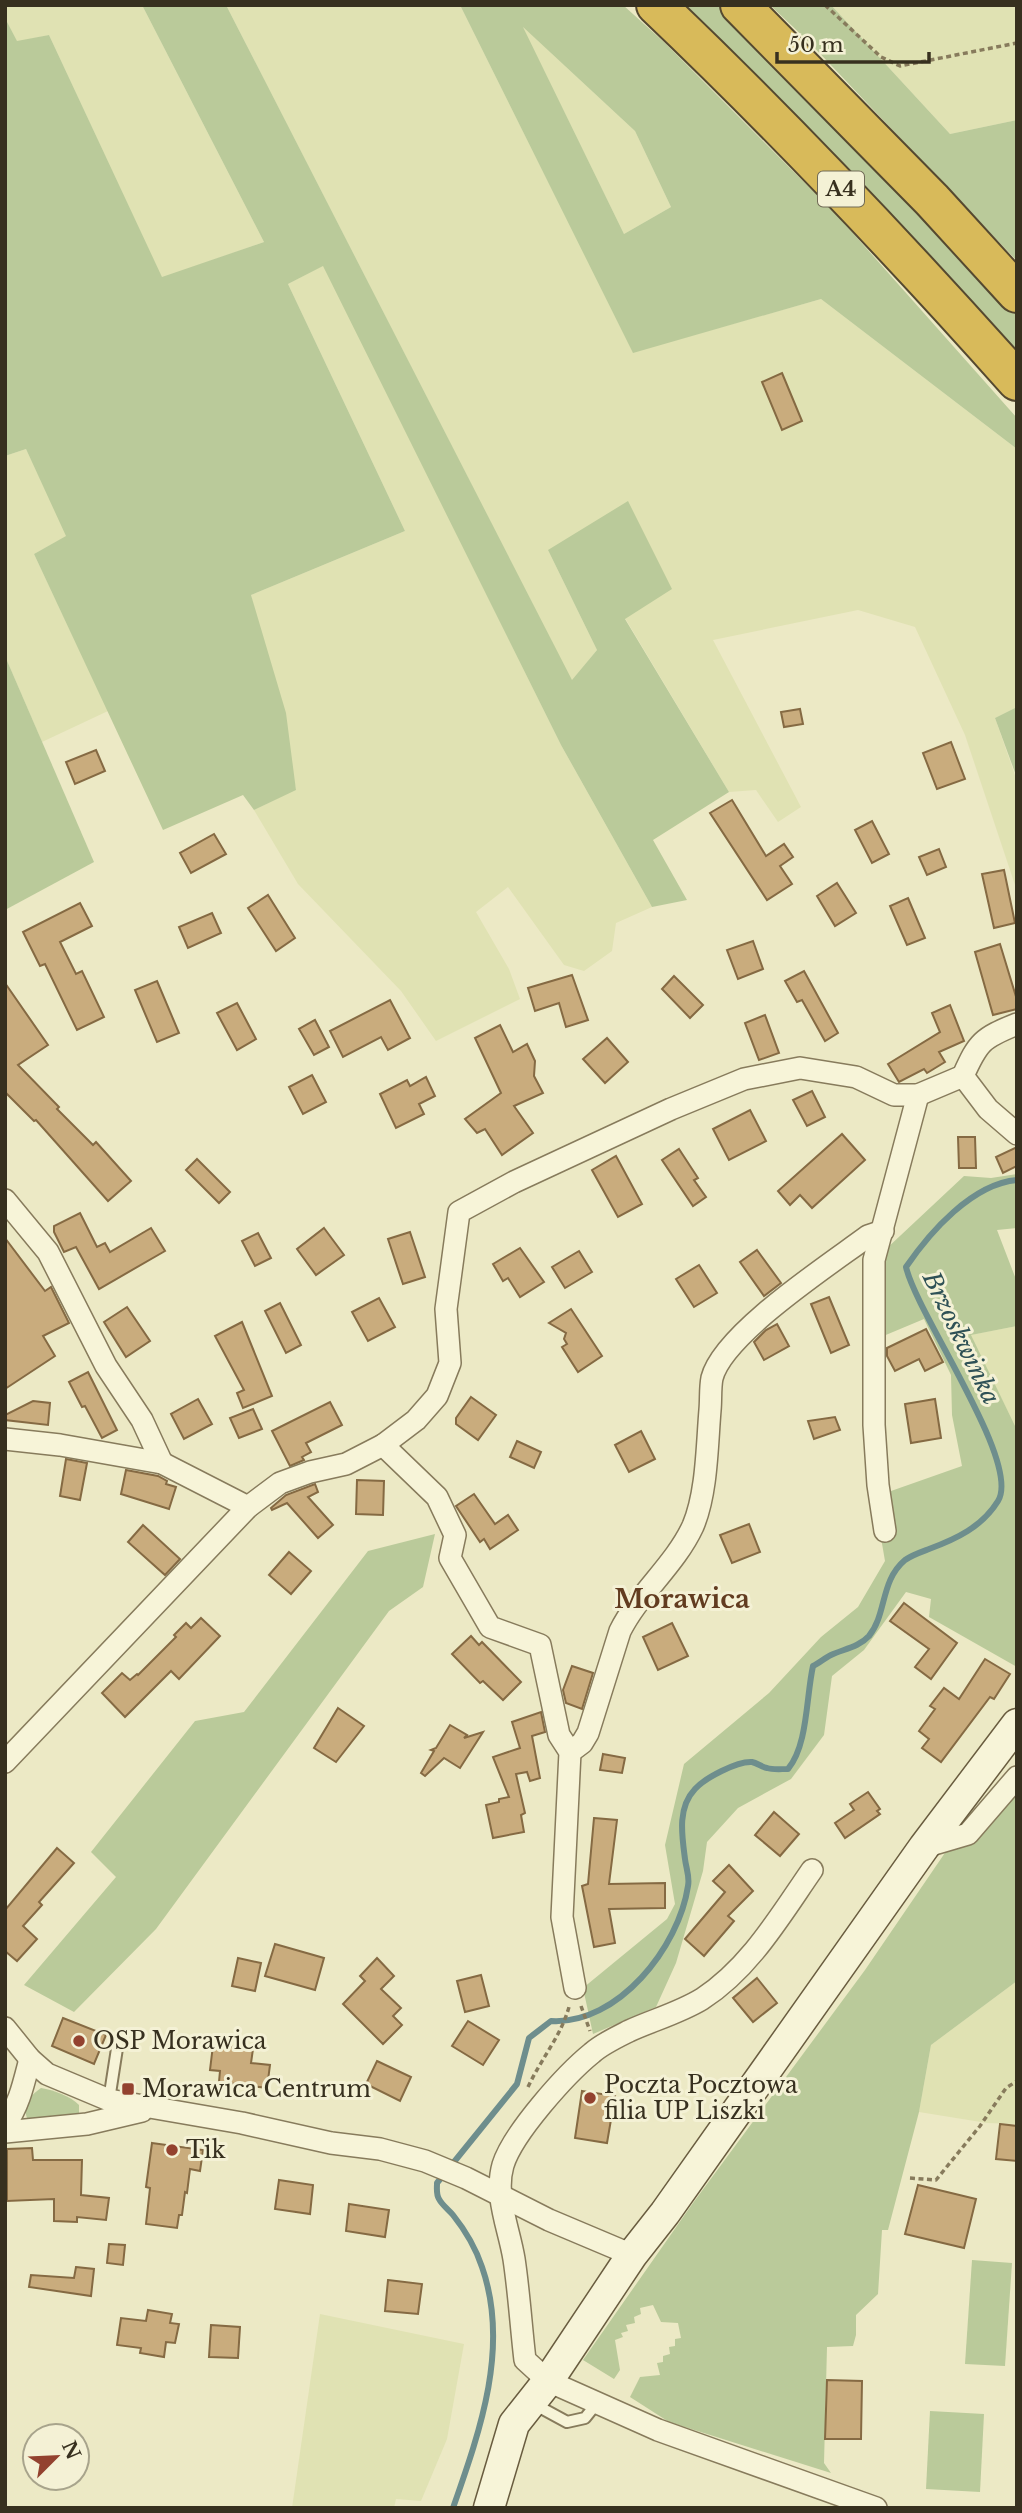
<svg xmlns="http://www.w3.org/2000/svg" width="1022" height="2513" viewBox="0 0 1022 2513" font-family="'Libre Baskerville',serif">
<rect width="100%" height="100%" fill="#ece9c5"/>
<g fill="#e0e2b3">
<path d="M5 5H142L264 242 162 278 49 35 17 42 5 18Z"/>
<path d="M226 5H460L633 352 821 299 1017 449V707L995 718 1017 781V885H1015L965 735 915 627 858 610 713 640 801 807 778 822 756 790 729 792 625 618 548 550 597 650 572 681Z"/>
<path d="M831 5H1017V120L950 134Z"/>
<path d="M522 26 635 131 671 207 624 234Z"/>
<path d="M324 265 561 745 652 907 616 923 612 951 584 971 564 965 508 887 476 912 509 969 520 999 436 1041 401 991 298 884 254 810 296 789 251 595 405 531 288 284Z"/>
<path d="M26 449 67 536 34 554 108 711 42 742 5 656V456Z"/>
<path d="M1017 1326V1430L970 1335Z"/>
<path d="M1017 1981V2124L987 2123 919 2112 931 2045Z"/>
<path d="M320 2314 464 2344 447 2439 421 2501 396 2499 394 2508H292Z"/>
</g>
<g fill="#baca9a" fill-rule="evenodd">
<path d="M142 5H226L572 680 597 650 548 550 628 501 672 589 625 619 729 792 653 840 687 900 652 907 561 745 323 266 288 284 405 531 251 595 286 713 296 790 254 810 243 795 163 830 34 554 66 536 26 449 5 456V18L17 41 49 35 162 277 264 242Z"/>
<path d="M460 5H623L665 43 835 213 1017 418V449L821 299 633 353ZM523 27 635 131 671 207 624 234Z"/>
<path d="M676 5H718L833 116 1017 312V360Z"/>
<path d="M770 5H831L950 134 1017 120V261L809 42Z"/>
<path d="M5 656 94 862 5 910Z"/>
<path d="M1017 707V778L995 718Z"/>
<path d="M1017 1174V1228L997 1230 1017 1282V1326L971 1335 1017 1430V1667L929 1617 931 1599 906 1592 864 1650 832 1676 824 1735 791 1779 738 1808 707 1842 703 1871 676 1963 656 2007 593 2034 583 1988 667 1919 675 1904 665 1845 684 1764 769 1693 821 1637 858 1607 885 1561 874 1497 962 1466 952 1415 951 1375 924 1319 881 1337 885 1250 964 1176 991 1178Z"/>
<path d="M435 1534 423 1587 389 1611 156 1929 74 2012 24 1985 116 1877 91 1852 195 1721 244 1712 368 1551Z"/>
<path d="M1017 1785V1981L931 2045 919 2112 888 2230H882L878 2294 856 2315V2335L853 2346 827 2347 824 2463 831 2473 669 2422 630 2397 640 2377 660 2375 657 2363 663 2362V2356L670 2354 669 2347 675 2346V2339L681 2338 678 2323 661 2322 653 2305 640 2308 641 2314 634 2317 635 2323 626 2325 628 2331 621 2333 623 2337 615 2340 620 2370 614 2379 583 2360 693 2203 865 1970 951 1844Z"/>
<path d="M41 2088C54 2090 70 2096 79 2105V2114C68 2124 39 2125 27 2118 22 2104 30 2096 41 2088Z"/>
<path d="M972 2260 1012 2263 1005 2366 965 2364Z"/>
<path d="M930 2411 984 2414 980 2492 926 2489Z"/>
</g>
<g fill="none" stroke-linecap="round" stroke-linejoin="round">
<path stroke="#6e8e8d" stroke-width="6" d="M453 2508C480 2431 510 2347 482 2267 476 2249 465 2230 453 2215 449 2210 442 2205 439 2199 436 2194 437 2189 437 2183L517 2084 529 2038 551 2021C618 2025 679 1947 688 1886 690 1877 686 1868 685 1859 682 1836 677 1808 695 1789 705 1778 737 1761 752 1762 757 1763 762 1767 767 1768 773 1770 781 1769 788 1769 808 1745 806 1697 813 1666 819 1663 825 1658 831 1655 844 1649 859 1647 869 1636 887 1614 880 1581 905 1560 912 1555 921 1552 929 1549 956 1539 982 1527 998 1501 1022 1463 917 1315 906 1267 930 1232 972 1184 1017 1180"/>
</g>
<g fill="#c9ac7d" stroke="#856a43" stroke-width="2">
<path d="M782 373 802 421 782 430 762 382Z"/>
<path d="M800 709 803 724 784 727 781 712Z"/>
<path d="M951 742 965 779 937 789 923 753Z"/>
<path d="M96 750 105 771 75 784 66 762Z"/>
<path d="M732 800 766 856 784 844 793 857 780 866 792 884 767 900 710 813Z"/>
<path d="M872 821 889 854 872 863 855 830Z"/>
<path d="M214 834 226 854 191 873 180 853Z"/>
<path d="M939 849 946 867 927 875 919 857Z"/>
<path d="M1004 870 1015 923 994 928 982 874Z"/>
<path d="M837 883 856 913 835 926 817 896Z"/>
<path d="M268 895 295 938 276 951 248 908Z"/>
<path d="M908 898 925 938 907 945 890 906Z"/>
<path d="M80 903 92 926 60 942 76 974 82 971 104 1017 77 1030 45 964 40 966 23 932Z"/>
<path d="M212 913 221 933 188 948 179 927Z"/>
<path d="M753 941 763 969 738 979 727 950Z"/>
<path d="M1000 944 1017 1000V1009L993 1015 975 952Z"/>
<path d="M804 971 838 1033 825 1041 802 1000 797 1002 785 981Z"/>
<path d="M572 975 588 1020 566 1027 559 1003 535 1011 528 988Z"/>
<path d="M674 976 703 1005 690 1018 662 989Z"/>
<path d="M157 981 179 1033 157 1042 135 990Z"/>
<path d="M5 983 48 1045 18 1065 59 1107 57 1109 93 1145 96 1142 131 1181 108 1201 36 1120 34 1121 5 1092Z"/>
<path d="M390 1000 410 1038 388 1050 381 1037 343 1057 330 1031Z"/>
<path d="M237 1003 256 1039 237 1050 217 1013Z"/>
<path d="M950 1005 964 1041 939 1052 945 1062 927 1073 924 1069 899 1082 888 1064 940 1032 932 1013Z"/>
<path d="M765 1015 779 1053 759 1060 745 1023Z"/>
<path d="M315 1020 329 1047 314 1055 299 1029Z"/>
<path d="M500 1025 513 1052 527 1044 535 1061 534 1076 543 1093 514 1106 533 1133 502 1155 485 1129 477 1133 465 1119 501 1093 475 1038Z"/>
<path d="M607 1038 628 1062 605 1083 583 1059Z"/>
<path d="M312 1075 326 1102 303 1114 289 1087Z"/>
<path d="M426 1077 435 1096 419 1104 424 1114 396 1128 380 1094 407 1080 410 1086Z"/>
<path d="M812 1091 825 1117 807 1126 793 1100Z"/>
<path d="M750 1110 766 1141 729 1160 713 1129Z"/>
<path d="M842 1134 865 1160 812 1208 800 1195 790 1205 778 1191Z"/>
<path d="M958 1137H975L976 1168H959Z"/>
<path d="M1017 1147V1166L1003 1173 996 1157Z"/>
<path d="M679 1149 698 1178 694 1180 706 1197 693 1206 662 1160Z"/>
<path d="M616 1156 642 1204 618 1217 592 1170Z"/>
<path d="M197 1159 230 1192 219 1203 186 1170Z"/>
<path d="M80 1213 97 1247 105 1243 110 1252 151 1228 165 1251 99 1289 76 1247 64 1252 54 1232V1226Z"/>
<path d="M324 1228 344 1255 316 1275 297 1249Z"/>
<path d="M410 1232 425 1277 403 1284 388 1239Z"/>
<path d="M258 1233 271 1258 255 1266 242 1241Z"/>
<path d="M5 1238 45 1291 51 1287 69 1323 43 1336 55 1356 5 1389Z"/>
<path d="M520 1248 544 1282 520 1297 508 1278 503 1281 493 1264Z"/>
<path d="M757 1250 781 1283 764 1296 740 1262Z"/>
<path d="M579 1251 592 1272 565 1288 552 1267Z"/>
<path d="M699 1265 717 1293 694 1307 676 1279Z"/>
<path d="M829 1297 849 1345 831 1353 811 1304Z"/>
<path d="M379 1298 395 1327 368 1341 352 1312Z"/>
<path d="M280 1303 301 1345 286 1353 265 1311Z"/>
<path d="M127 1307 150 1341 126 1357 104 1322Z"/>
<path d="M571 1309 602 1356 578 1372 562 1347 567 1344 564 1339 566 1333 549 1323Z"/>
<path d="M242 1322 272 1396 243 1408 237 1393 244 1390 215 1336Z"/>
<path d="M777 1324 789 1346 764 1360 754 1342 766 1330Z"/>
<path d="M926 1329 943 1362 925 1371 919 1359 895 1371 887 1356V1348Z"/>
<path d="M88 1372 117 1430 102 1438 85 1406 82 1407 69 1382Z"/>
<path d="M471 1397 496 1415 478 1440 456 1424V1418Z"/>
<path d="M198 1399 212 1424 184 1439 171 1414Z"/>
<path d="M935 1399 941 1438 911 1443 905 1404Z"/>
<path d="M33 1401 50 1403 48 1425 5 1420V1415Z"/>
<path d="M330 1402 342 1425 306 1443 311 1452 302 1457 304 1460 290 1466 272 1431Z"/>
<path d="M253 1409 262 1429 239 1438 230 1418Z"/>
<path d="M835 1417 840 1430 814 1439 808 1421Z"/>
<path d="M641 1431 655 1459 629 1472 615 1445Z"/>
<path d="M517 1441 541 1452 534 1468 510 1457Z"/>
<path d="M66 1459 87 1463 80 1500 60 1496Z"/>
<path d="M126 1470 158 1476 167 1481 166 1484 176 1487 169 1509 121 1494Z"/>
<path d="M357 1480 384 1481 383 1515 356 1514Z"/>
<path d="M315 1484 318 1492 308 1497 333 1525 318 1538 287 1503 272 1510 271 1508 286 1495Z"/>
<path d="M474 1494 495 1524 508 1515 518 1530 490 1549 484 1539 480 1542 456 1506Z"/>
<path d="M749 1524 760 1552 732 1563 720 1535Z"/>
<path d="M143 1525 180 1559 165 1575 128 1542Z"/>
<path d="M289 1552 311 1571 291 1594 269 1575Z"/>
<path d="M904 1603 957 1643 931 1679 915 1667 929 1649 890 1621Z"/>
<path d="M201 1618 220 1636 179 1679 171 1671 125 1717 102 1693 122 1673 130 1680 137 1674 138 1675 176 1637 174 1635 186 1623 191 1628Z"/>
<path d="M672 1623 688 1656 658 1670 643 1637Z"/>
<path d="M471 1636 479 1645 482 1642 521 1682 503 1700 483 1681 480 1683 452 1654Z"/>
<path d="M985 1659 1010 1674 994 1699 990 1697 941 1762 922 1748 929 1739 919 1731 935 1709 930 1706 944 1688 959 1699Z"/>
<path d="M572 1666 593 1673 582 1709 566 1703 563 1690Z"/>
<path d="M338 1708 364 1726 336 1762 314 1748Z"/>
<path d="M541 1712 545 1732 532 1736 540 1778 530 1781 527 1772 516 1774 525 1813 521 1815 524 1832 493 1838 486 1805 499 1802V1799L509 1797 493 1757 520 1748 512 1722Z"/>
<path d="M450 1725 467 1735 464 1738 483 1732 460 1768 444 1758 425 1776 421 1773 434 1751 431 1750 436 1748Z"/>
<path d="M603 1754 625 1758 622 1773 600 1770Z"/>
<path d="M868 1792 880 1809 877 1811 880 1814 845 1838 835 1823 854 1810 850 1804Z"/>
<path d="M774 1812 799 1834 780 1856 755 1835Z"/>
<path d="M594 1818 617 1820 609 1884 665 1883V1908L609 1909 615 1943 594 1947 582 1886 588 1884Z"/>
<path d="M57 1848 74 1863 39 1902 42 1905 23 1926 37 1939 17 1961 5 1951V1910Z"/>
<path d="M729 1865 753 1891 728 1916 734 1921 704 1956 685 1939 725 1892 713 1881Z"/>
<path d="M275 1944 324 1958 315 1990 265 1976Z"/>
<path d="M238 1958 261 1963 255 1991 232 1986Z"/>
<path d="M377 1958 394 1976 381 1989 401 2008 393 2016 402 2025 383 2044 343 2004 365 1981 360 1976Z"/>
<path d="M481 1975 489 2006 465 2012 457 1981Z"/>
<path d="M757 1978 777 2003 753 2022 733 1998Z"/>
<path d="M63 2018 106 2035 94 2064 52 2046Z"/>
<path d="M468 2021 499 2040 483 2065 452 2046Z"/>
<path d="M213 2045 253 2049 251 2063 270 2065 267 2088 219 2082 220 2071 210 2070Z"/>
<path d="M377 2061 411 2077 400 2101 366 2084Z"/>
<path d="M582 2091 615 2096 607 2143 575 2138Z"/>
<path d="M1000 2124 1017 2126V2161L996 2159Z"/>
<path d="M152 2143 203 2150 200 2171 190 2169 187 2193 185 2192 182 2215H179L177 2228 146 2224 150 2188 146 2187Z"/>
<path d="M32 2148 33 2160H82L81 2195 109 2198 106 2220 77 2217V2222L54 2221V2199L7 2201V2149Z"/>
<path d="M279 2180 313 2185 310 2214 275 2209Z"/>
<path d="M918 2185 976 2199 964 2248 905 2234Z"/>
<path d="M349 2204 389 2210 385 2237 346 2231Z"/>
<path d="M109 2244 125 2245 123 2265 107 2263Z"/>
<path d="M76 2267 94 2269 91 2296 29 2287 31 2275 74 2278Z"/>
<path d="M388 2280 422 2284 418 2314 385 2311Z"/>
<path d="M148 2310 172 2314 170 2323 179 2324 175 2343 166 2342 164 2357 140 2353 141 2348 117 2345 121 2318 146 2321Z"/>
<path d="M211 2325 240 2327 238 2358 209 2357Z"/>
<path d="M827 2380 862 2381 861 2439H825Z"/>
</g>
<g fill="none" stroke-linecap="round" stroke-linejoin="round">
<g stroke="#877b5c" stroke-width="14">
<g id="lane">
<path d="M109 2100 118 2042"/>
<path d="M532 2403 567 2422 585 2418 597 2403"/>
</g>
</g>
<g stroke="#877b5c" stroke-width="24">
<g id="street">
<path d="M963 1076C978 1042 982 1038 1017 1024"/>
<path d="M5 1200 48 1252 106 1366 142 1420 162 1463"/>
<path d="M5 1439 60 1445 162 1463 248 1507"/>
<path d="M383 1445 437 1497 455 1535 450 1558 490 1627 540 1645 559 1735 570 1752 562 1917 575 1988"/>
<path d="M885 1531 878 1485 874 1425V1260L918 1095"/>
<path d="M570 1752 582 1743 588 1733 620 1631C639 1593 675 1565 693 1526 707 1493 707 1446 710 1410 711 1400 710 1388 712 1378 723 1334 829 1265 868 1236L883 1231"/>
<path d="M5 1762 248 1507 280 1483 310 1472 346 1464 383 1445 416 1420 437 1396 450 1363 446 1309 459 1212 514 1182 671 1109 744 1079 800 1068 856 1077 894 1095H918L963 1076 988 1109 1017 1134"/>
<path d="M924 1847 968 1834 1017 1777"/>
<path d="M812 1870C780 1916 750 1968 702 1999 679 2013 653 2020 629 2031 617 2037 602 2044 592 2053 566 2074 513 2133 503 2165 494 2196 509 2228 514 2259 519 2292 521 2326 525 2360L548 2381 658 2430 876 2508"/>
<path d="M5 2028 30 2059 47 2074 109 2100 242 2123 331 2143 380 2149 425 2161 466 2178 549 2220 632 2255"/>
<path d="M5 2125C19 2106 24 2082 30 2059"/>
<path d="M5 2132 87 2124 142 2111"/>
</g>
</g>
<g stroke="#695c3f" stroke-width="33">
<path id="secondary" d="M489 2508 514 2424 548 2381 632 2255 665 2213 924 1847 1017 1724"/>
</g>
<g stroke="#554930" stroke-width="42">
<g id="highway">
<path d="M656 5C782 125 901 251 1017 381"/>
<path d="M740 5 932 200 1017 293"/>
</g>
</g>
<g stroke="#877b5c" stroke-width="3.5" stroke-dasharray="5 3.5" stroke-linecap="butt">
<path d="M825 5 881 57 900 66 1017 43"/>
<path d="M581 2006 590 2031"/>
<path d="M528 2087C541 2059 561 2036 569 2007"/>
<path d="M910 2178 936 2180 980 2126 1006 2088 1017 2081"/>
</g>
<use href="#lane" stroke="#f7f4d8" stroke-width="10"/>
<use href="#street" stroke="#f7f4d8" stroke-width="21"/>
<use href="#secondary" stroke="#f7f4d8" stroke-width="30"/>
<use href="#highway" stroke="#d8ba5a" stroke-width="38"/>
</g>
<g fill="#93422f" stroke="#f4f1d5" stroke-width="2.5">
<circle cx="79" cy="2041" r="7"/>
<rect x="121" y="2082" width="14" height="14" rx="3.5"/>
<circle cx="590" cy="2098" r="7"/>
<circle cx="172" cy="2150" r="7"/>
</g>
<g text-anchor="middle" stroke-width="6" stroke-linejoin="round" paint-order="stroke">
<rect fill="#f4f1d5" stroke="#706a56" stroke-width="2" x="818" y="171.5" width="46" height="35" rx="5"/>
<g font-size="21" font-weight="bold" fill="#37301f">
<text x="841" y="196">A4</text>
</g>
<g font-size="23" fill="#37301f" stroke="#f4f1d5" text-anchor="start">
<text x="93" y="2049">OSP Morawica</text>
<text x="604" y="2093">Poczta Pocztowa<tspan x="604" dy="26">filia UP Liszki</tspan></text>
<text x="142" y="2097">Morawica Centrum</text>
<text x="186" y="2158">Tik</text>
</g>
<g font-size="24" font-style="italic" fill="#2f5156" stroke="#f4f1d5">
<text transform="translate(961 1338) rotate(64)" y="8">Brzoskwinka</text>
</g>
<g font-size="26" font-weight="bold" fill="#623c20" stroke="#f4f1d5">
<text x="682" y="1608">Morawica</text>
</g>
</g>
<rect width="1022" height="2513" fill="none" stroke="#37301f" stroke-width="14"/>
<g transform="translate(56 2457) rotate(66)"><circle r="33" fill="#f4f1d5" stroke="#a8a48c" stroke-width="2"/>
<path d="M0-5L12 26L0 18L-12 26Z" fill="#93422f"/>
<text y="-10" font-size="19" font-weight="bold" text-anchor="middle" fill="#37301f">N</text>
</g>
<path d="M777 52v10h152v-10" fill="none" stroke="#37301f" stroke-width="3.5"/>
<text x="788" y="52" font-size="21" fill="#37301f" stroke="#f4f1d5" stroke-width="5" paint-order="stroke">50 m</text>
</svg>
